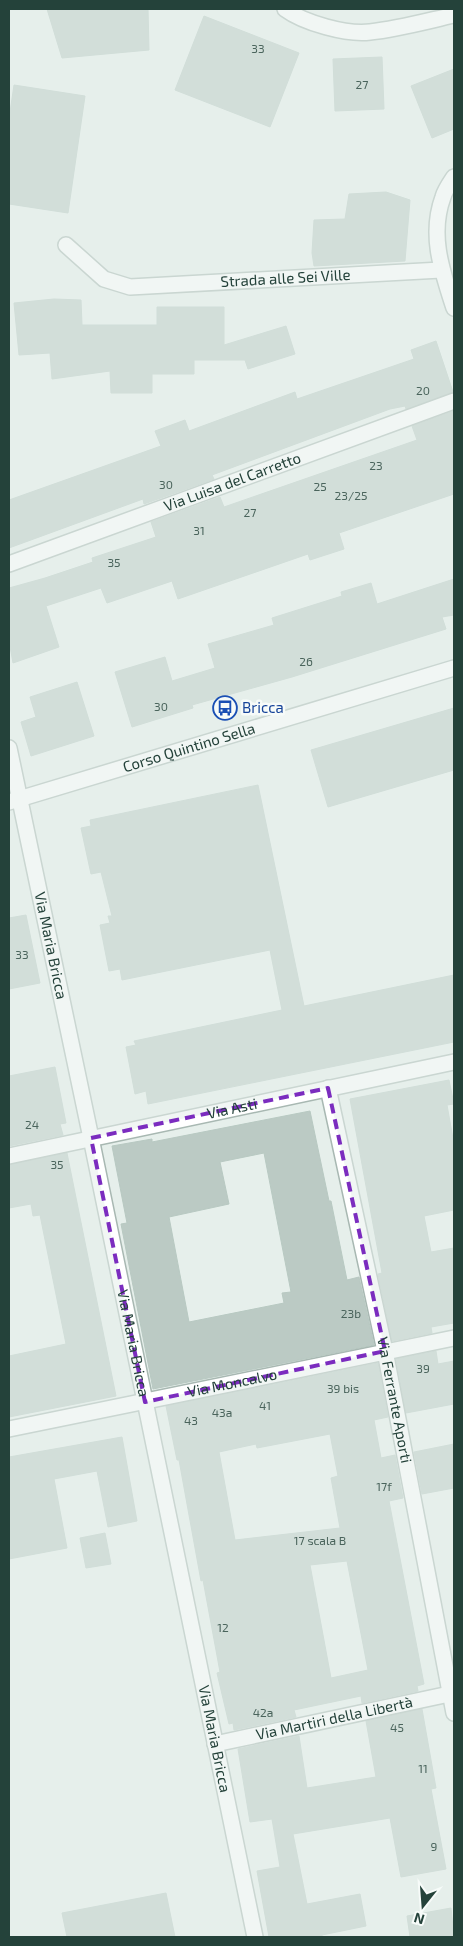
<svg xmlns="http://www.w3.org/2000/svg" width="463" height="1946" viewBox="0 0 463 1946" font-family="'Exo 2',sans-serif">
<rect width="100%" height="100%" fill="#e6efeb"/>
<g fill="#bbcac4" stroke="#b8c9c2" fill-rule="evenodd">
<path d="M47 9H148L149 50 62 58Z"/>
<path d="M204 16 299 53 270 127 175 90Z"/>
<path d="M382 57 384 109 335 111 333 59Z"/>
<path d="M454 69V129L432 138 411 86Z"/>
<path d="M14 85 85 96 68 213 9 204V119Z"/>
<path d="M386 192 410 200 405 261 314 266 312 253 314 220 345 219 349 194Z"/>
<path d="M54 299 81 300 82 325H157V307H224V345L286 326 295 354 248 369 245 360H194V374H152V393H111L110 371 52 379 50 353 19 355 14 303Z"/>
<path d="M436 341 453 392 406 409 405 406 390 409 212 475 214 479 144 504 143 499 9 548V500L161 446 155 431 185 420 189 431 295 392 297 399 414 359 411 350Z"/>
<path d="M454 411V494L339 533 344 549 310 560 308 554 178 599 172 581 107 603 101 588 46 606 59 647 13 663 9 641V588L45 578 93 562 92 558 156 537 151 522 220 497 224 507 417 440 412 426Z"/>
<path d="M454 579V615L442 617 446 629 292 677 192 705 193 708 132 727 115 672 165 657 172 681 215 668 208 644 274 625 272 618 342 596 341 592 371 583 377 604Z"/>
<path d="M77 682 94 736 31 756 21 722 36 717 30 697Z"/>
<path d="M454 708V770L328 807 311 750Z"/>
<path d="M258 785 304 1006 454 975V1042L148 1104 146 1091 135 1094 126 1047 136 1045 134 1041 282 1010 270 950 122 980 120 969 109 971 100 925 110 923 108 916H112L101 872 91 874 81 828 91 826 90 820Z"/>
<path d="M26 915 40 983 9 989V918Z"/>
<path d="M55 1067 66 1123 60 1124 63 1135 9 1146V1076Z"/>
<path d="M449 1080 454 1104 447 1105 454 1144V1210L424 1216 431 1252 454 1248V1323L431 1327 432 1333 392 1341 378 1274 382 1273 350 1099Z"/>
<path d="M310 1111 329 1201H331L347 1280 359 1277 374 1345 153 1389 121 1224 127 1223 112 1146 152 1139V1142ZM264 1153 291 1292 282 1293 284 1303 189 1322 169 1217 229 1204 220 1162Z"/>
<path d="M67 1153 116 1396 9 1417V1356L66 1344 40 1215 33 1216 31 1204 9 1208V1165Z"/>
<path d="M436 1351 438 1364 454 1361V1404L406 1413 396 1359Z"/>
<path d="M378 1363 388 1417 374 1420 381 1458 395 1455 403 1498 389 1501 424 1684 417 1686 418 1691 362 1703 361 1696 294 1710 296 1717 234 1730 233 1723 229 1724 217 1673 220 1672 203 1580 201 1581 179 1460H177L166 1406ZM330 1434 338 1476 331 1478 340 1528 235 1540 219 1452 256 1444 257 1448ZM347 1561 368 1670 331 1678 310 1565Z"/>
<path d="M122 1437 137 1521 108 1527 97 1471 54 1479 67 1548 9 1559V1457Z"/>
<path d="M454 1444V1488L422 1494 414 1452Z"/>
<path d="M105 1533 111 1564 86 1568 80 1538Z"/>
<path d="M422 1709 436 1788 431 1789 446 1869 401 1877 390 1818 293 1834 307 1904 360 1894 366 1926 322 1935V1937H269L257 1871 280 1867 272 1819 250 1822 238 1749 299 1736 307 1788 376 1777 366 1721Z"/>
<path d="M166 1893 175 1937H67L62 1913Z"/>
<path d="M451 1908 454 1937H410L407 1916Z"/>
</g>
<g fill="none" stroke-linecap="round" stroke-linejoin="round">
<g stroke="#a8b8b2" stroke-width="18">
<g id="minor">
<path d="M285 9C304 23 347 35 370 32 398 29 427 21 454 15"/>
<path d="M454 177C450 183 445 190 443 197 429 235 442 271 454 308"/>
<path id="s1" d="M66 245 104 279 130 287 441 270"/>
<path id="s2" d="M9 564 454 401"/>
<path id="s3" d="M9 748 91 1138 255 1937"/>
<path id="s4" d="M328 1088 385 1351 454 1713"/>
<path id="s5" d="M9 1156 454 1062"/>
<path id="s6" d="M9 1429 454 1338"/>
<path id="s7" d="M215 1744 454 1693"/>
</g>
</g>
<g stroke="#a8b8b2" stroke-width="18">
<g id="tertiary">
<path id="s8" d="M9 802 454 668"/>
</g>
</g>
<use href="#minor" stroke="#fff" stroke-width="15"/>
<use href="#tertiary" stroke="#fff" stroke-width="15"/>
</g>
<path d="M0 0H463V1946H0ZM328 1088 385 1351 145 1402 91 1138Z" fill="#e6efeb" fill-opacity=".55" fill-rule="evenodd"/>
<path fill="none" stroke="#7b2cbf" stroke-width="4" stroke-dasharray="10 6" stroke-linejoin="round" d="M328 1088 385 1351 145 1402 91 1138Z"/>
<defs>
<g id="bus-ring" transform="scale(1.25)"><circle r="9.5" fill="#f7fbf9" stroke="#1a4fb4" stroke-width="1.5"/><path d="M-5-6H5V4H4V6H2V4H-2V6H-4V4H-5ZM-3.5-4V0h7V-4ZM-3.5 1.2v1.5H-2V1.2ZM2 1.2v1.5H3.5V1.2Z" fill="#1a4fb4"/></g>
</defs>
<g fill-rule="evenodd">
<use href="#bus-ring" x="225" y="708"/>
</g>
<g text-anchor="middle" stroke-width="5" stroke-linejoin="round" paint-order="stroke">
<g font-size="12" fill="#4a645c">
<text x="258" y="53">33</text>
<text x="362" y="89">27</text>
<text x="423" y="395">20</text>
<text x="376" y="470">23</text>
<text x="166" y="489">30</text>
<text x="320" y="491">25</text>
<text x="351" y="500">23/25</text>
<text x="250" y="517">27</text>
<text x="199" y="535">31</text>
<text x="114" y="567">35</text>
<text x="306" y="666">26</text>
<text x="161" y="711">30</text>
<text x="22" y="959">33</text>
<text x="32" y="1129">24</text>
<text x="57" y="1169">35</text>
<text x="351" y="1318">23b</text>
<text x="423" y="1373">39</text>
<text x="343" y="1393">39 bis</text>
<text x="265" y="1410">41</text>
<text x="222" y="1417">43a</text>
<text x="191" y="1425">43</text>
<text x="384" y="1491">17f</text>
<text x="320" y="1545">17 scala B</text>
<text x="223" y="1632">12</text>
<text x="263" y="1717">42a</text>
<text x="397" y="1732">45</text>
<text x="423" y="1773">11</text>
<text x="434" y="1851">9</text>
</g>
<g font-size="15" fill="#24423a" stroke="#f7fbf9">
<text dy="5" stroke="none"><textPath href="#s1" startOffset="234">Strada alle Sei Ville</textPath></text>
<text dy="5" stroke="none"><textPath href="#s2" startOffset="238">Via Luisa del Carretto</textPath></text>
<text dy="5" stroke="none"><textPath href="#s8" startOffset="188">Corso Quintino Sella</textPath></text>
<text dy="5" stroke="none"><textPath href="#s3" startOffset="202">Via Maria Bricca</textPath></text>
<text dy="5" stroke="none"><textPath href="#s5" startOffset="228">Via Asti</textPath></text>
<text dy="5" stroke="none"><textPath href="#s3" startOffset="608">Via Maria Bricca</textPath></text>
<text dy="5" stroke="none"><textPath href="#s6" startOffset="228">Via Moncalvo</textPath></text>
<text dy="5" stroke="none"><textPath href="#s4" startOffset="319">Via Ferrante Aporti</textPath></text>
<text dy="5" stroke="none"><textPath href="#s7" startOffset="122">Via Martiri della Libertà</textPath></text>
<text dy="5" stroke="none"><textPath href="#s3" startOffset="1012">Via Maria Bricca</textPath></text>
</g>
<g font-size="15" fill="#164399" stroke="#f7fbf9" text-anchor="start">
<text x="242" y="713">Bricca</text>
</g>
</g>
<rect width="463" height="1946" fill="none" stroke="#24423a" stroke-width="20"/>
<g transform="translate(423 1906) rotate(197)" stroke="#f7fbf9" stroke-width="4" paint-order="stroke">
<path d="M0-4L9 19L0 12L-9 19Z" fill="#24423a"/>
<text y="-8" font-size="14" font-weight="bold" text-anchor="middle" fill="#24423a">N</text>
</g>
</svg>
